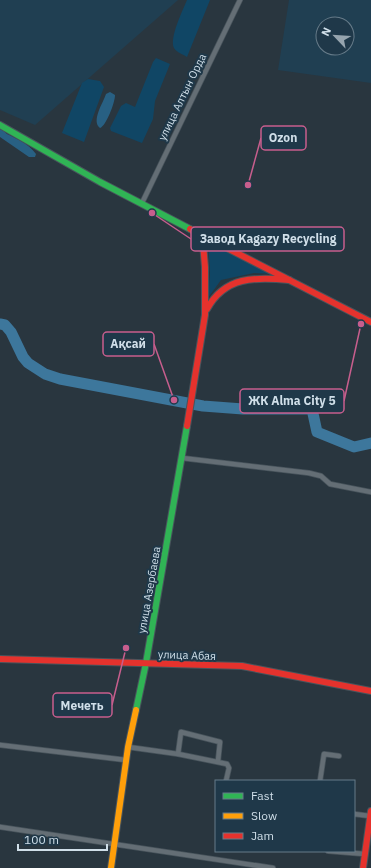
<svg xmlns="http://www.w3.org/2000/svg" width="371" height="868" viewBox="0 0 371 868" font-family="'IBM Plex Sans',sans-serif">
<rect width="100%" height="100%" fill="#29363f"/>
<g fill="#203f52" fill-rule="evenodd">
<path d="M0 0H178L35 125 0 110Z"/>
<path d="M289 0H371V83L278 70ZM323 24H347V48H323Z"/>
</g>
<g fill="#104665">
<path d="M187 0H210L187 57C183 54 177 53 174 48 169 38 183 10 187 0Z"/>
<path d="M156 58 170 64 155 101 153 119 142 143 111 131 110 128 121 106 126 103 135 107 153 62Z"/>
<path d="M88 79 100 81 104 87 84 142 62 133 82 83Z"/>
<path d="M208 242 274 274 254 273 221 280 208 298 210 273Z"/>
</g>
<g fill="#286083">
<path d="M110 92 115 95C115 103 106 126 100 128 91 121 103 103 106 94Z"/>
<path d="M0 128C3 129 4 132 7 134 17 139 28 143 36 154L35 157H29L0 137Z"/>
</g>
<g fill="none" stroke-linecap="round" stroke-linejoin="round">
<path stroke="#3d779c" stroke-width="11" d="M0 324 5 325 11 332 23 357 28 363 45 374 60 379 203 406 243 409H312L317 432 354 447 371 443"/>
<g stroke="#48545c" stroke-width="6">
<g id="street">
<path d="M142 203 240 0"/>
<path d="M182 458 309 473 321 476 330 484 371 492"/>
<path d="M0 745 126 760"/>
<path d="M128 747 178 754"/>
<path d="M218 761 220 742 181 732 178 754 227 764 229 768 226 781"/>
<path d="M320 781 324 754 339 756"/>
<path d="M354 814 370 816"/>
<path d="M0 827 273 868"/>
<path d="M328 851 365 854"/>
</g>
</g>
<g stroke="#48545c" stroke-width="8">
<g id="fast">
<path d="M0 125 100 182 190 229"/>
<path d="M136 710 146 663 187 426"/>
</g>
</g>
<g stroke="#48545c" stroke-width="8">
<path id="slow" d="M111 868 128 747 136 710"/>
</g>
<g stroke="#48545c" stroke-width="8">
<g id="jam">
<path d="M190 229 371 322"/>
<path d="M207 309C225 276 255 277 289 280"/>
<path d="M187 426 205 315V267L203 243 199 233"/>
<path d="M0 659 242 666 371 691"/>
<path d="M363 868 371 811"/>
</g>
</g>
<use href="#street" stroke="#646e75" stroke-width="4.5"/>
<use href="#fast" stroke="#30b455" stroke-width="6"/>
<use href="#slow" stroke="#ff9f0a" stroke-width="6"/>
<use href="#jam" stroke="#e5322d" stroke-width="6"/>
</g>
<g text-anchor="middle" stroke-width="4" stroke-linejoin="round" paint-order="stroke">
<g font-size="11" fill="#d0dfe9" stroke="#1f3849">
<text transform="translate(182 97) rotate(-64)" y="4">улица Алтын Орда</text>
<text transform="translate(149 590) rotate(-80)" y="4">улица Азербаева</text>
<text transform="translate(187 655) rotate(2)" y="4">улица Абая</text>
</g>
</g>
<path fill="none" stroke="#c75e8d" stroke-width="1.5" d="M248 185L261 138M152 213L191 239M174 400L154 344M361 324L344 401M126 648L112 705"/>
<g fill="#c75e8d" stroke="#1f3849" stroke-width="1.5">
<circle cx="248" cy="185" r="4"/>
<circle cx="152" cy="213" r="4"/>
<circle cx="174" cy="400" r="4"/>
<circle cx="361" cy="324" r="4"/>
<circle cx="126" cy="648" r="4"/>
</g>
<g fill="#1f3849" stroke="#c75e8d" stroke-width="1.5">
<rect x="261" y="126" width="45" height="24" rx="4"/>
<rect x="191" y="227" width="153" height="24" rx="4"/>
<rect x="103" y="332" width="51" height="24" rx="4"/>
<rect x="240" y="389" width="104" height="24" rx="4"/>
<rect x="53" y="693" width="59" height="24" rx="4"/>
</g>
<g font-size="12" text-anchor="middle" font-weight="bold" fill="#d0dfe9">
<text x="283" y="142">Ozon</text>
<text x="268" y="243">Завод Kagazy Recycling</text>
<text x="128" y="348">Ақсай</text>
<text x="292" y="405">ЖК Alma City 5</text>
<text x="82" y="710">Мечеть</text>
</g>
<rect x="215" y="780" width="140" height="72" fill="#1f3849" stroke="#667b89"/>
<rect x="223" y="793" width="20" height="6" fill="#30b455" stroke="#667b89"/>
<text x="251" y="800" font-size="12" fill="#d0dfe9">Fast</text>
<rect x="223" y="813" width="20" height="6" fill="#ff9f0a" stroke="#667b89"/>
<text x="251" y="820" font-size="12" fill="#d0dfe9">Slow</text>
<rect x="223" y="833" width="20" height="6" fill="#e5322d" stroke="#667b89"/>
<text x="251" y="840" font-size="12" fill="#d0dfe9">Jam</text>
<g transform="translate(335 36) rotate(295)"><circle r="19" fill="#1f3849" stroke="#667b89"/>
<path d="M0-3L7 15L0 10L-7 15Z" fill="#96a4ae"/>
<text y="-6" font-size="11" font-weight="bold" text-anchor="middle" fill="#d0dfe9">N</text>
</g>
<path d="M18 844v6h89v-6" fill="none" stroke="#d0dfe9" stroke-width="2"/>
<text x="24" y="844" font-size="12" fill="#d0dfe9" stroke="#1f3849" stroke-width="3" paint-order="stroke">100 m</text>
</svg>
